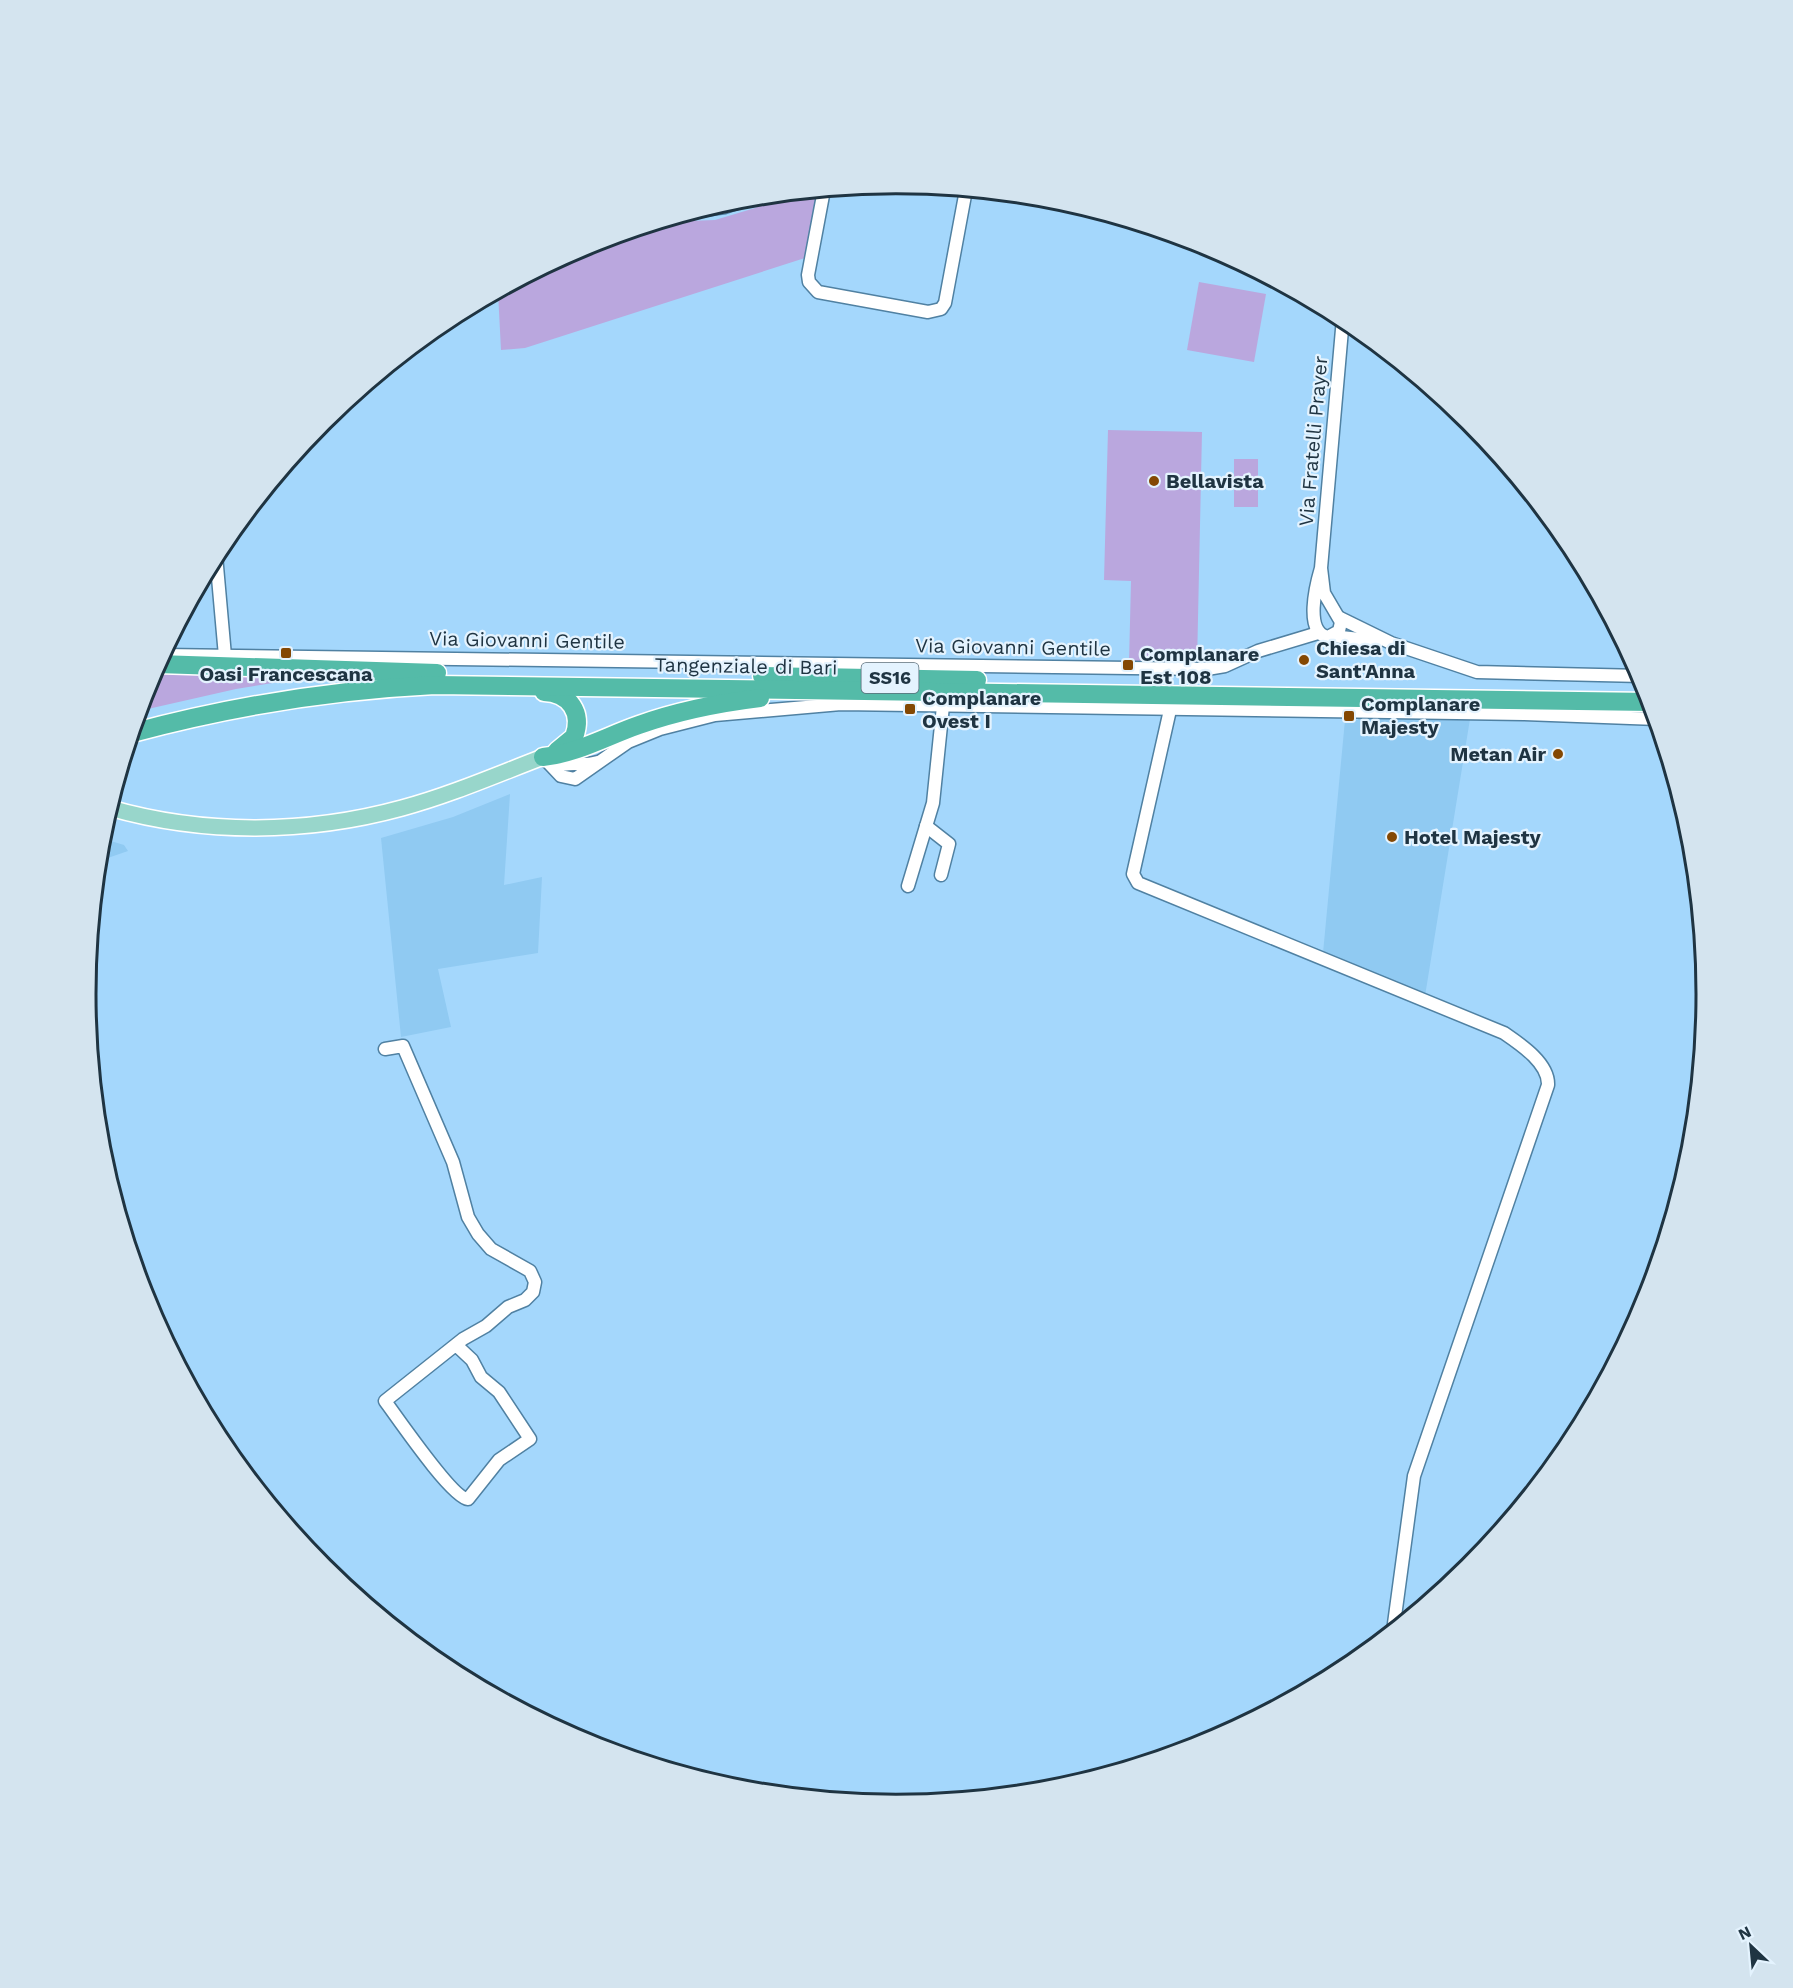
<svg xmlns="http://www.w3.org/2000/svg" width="1793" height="1988" viewBox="0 0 1793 1988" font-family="'Work Sans',sans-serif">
<rect width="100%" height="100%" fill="#a4d7fc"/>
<g fill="#90caf2">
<path d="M1358 717 1470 719 1425 996 1323 953 1345 720H1358Z"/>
<path d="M510 794 504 885 542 877 538 953 438 969 451 1027 401 1037 381 838 453 817Z"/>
<path d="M101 838 124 845 128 851 99 861Z"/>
</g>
<g fill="#baa7de">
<path d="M820 191 808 257 525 348 501 350 498 292 586 245 662 222 715 220 755 208 783 194Z"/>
<path d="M1199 282 1266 294 1254 362 1187 350Z"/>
<path d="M1108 430 1202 432 1197 665 1129 663 1131 581 1104 580Z"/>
<rect x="1234" y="459" width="24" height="48"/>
<path d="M155 670 335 673 236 689 139 711Z"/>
</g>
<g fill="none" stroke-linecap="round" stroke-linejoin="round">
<g stroke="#5081a2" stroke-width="15">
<g id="minor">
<path d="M824 190 808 275 809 282 818 292 928 312 941 309 945 303 966 190"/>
<path d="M696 211 725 207 754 197"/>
<path d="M216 555 225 656"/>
<path d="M1321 568 1324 593 1341 622 1339 631 1328 637C1304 633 1316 585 1321 568L1343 318"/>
<path d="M1340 618 1391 643 1477 672 1642 676"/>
<path d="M1332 636 1378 641"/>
<path d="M164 655 1207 669 1225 666 1258 651 1318 633"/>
<path d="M1170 710 1133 874 1138 883 1504 1033C1520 1044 1549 1063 1548 1085L1414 1476 1393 1631"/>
<path d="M543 757 561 776 575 779 628 742 660 729 715 715 841 704 1524 714 1657 719"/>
<path d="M554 767C570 761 582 767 598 762"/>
<path d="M926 826 949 844 941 875"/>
<path d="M908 886 933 803 943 706"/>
<path d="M385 1049 403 1046 453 1162 468 1217 478 1234 491 1249 530 1271 535 1282 533 1292 525 1300 508 1307 486 1326 463 1339 385 1401C397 1417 452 1498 468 1499L499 1460 530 1439 499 1392 481 1377 472 1360 456 1345"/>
</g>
</g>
<g stroke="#fff" stroke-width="18">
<path id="major" d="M110 808C204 835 307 834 402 808 450 795 496 775 543 757"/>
</g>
<g stroke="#fff" stroke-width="21">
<g id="highway">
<path d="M158 664 437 673"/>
<path d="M762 676 977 680"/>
<path d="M544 692C570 693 583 713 574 737L557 751"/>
<path d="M132 733C232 706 332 690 435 685L1651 702"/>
<path d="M543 757C576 754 607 736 639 725 678 711 719 703 760 698"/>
</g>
</g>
<use href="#minor" stroke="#fff" stroke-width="12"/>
<use href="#major" stroke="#98d6cb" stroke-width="15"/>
<use href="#highway" stroke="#54bba8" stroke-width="18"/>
</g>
<g fill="#844803" stroke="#e4f3fe" stroke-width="2">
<circle cx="1154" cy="481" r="6"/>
<rect x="280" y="647" width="12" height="12" rx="3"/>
<circle cx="1304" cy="660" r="6"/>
<rect x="1122" y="659" width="12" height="12" rx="3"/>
<rect x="904" y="703" width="12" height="12" rx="3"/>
<rect x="1343" y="710" width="12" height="12" rx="3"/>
<circle cx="1558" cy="754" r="6"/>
<circle cx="1392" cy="837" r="6"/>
</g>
<g text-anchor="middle" stroke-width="4.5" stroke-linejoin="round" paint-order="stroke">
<rect fill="#e4f3fe" stroke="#5a6d7a" stroke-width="1.5" x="861.5" y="663" width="57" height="30" rx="4.5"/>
<g font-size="18" font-weight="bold" fill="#1f3442">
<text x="890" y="684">SS16</text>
</g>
<g font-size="20" fill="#1f3442" stroke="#e4f3fe">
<text transform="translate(1313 441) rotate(-85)" y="7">Via Fratelli Prayer</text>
<text transform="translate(527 640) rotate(1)" y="7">Via Giovanni Gentile</text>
<text transform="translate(1013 647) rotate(1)" y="7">Via Giovanni Gentile</text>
<text transform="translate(746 666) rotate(1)" y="7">Tangenziale di Bari</text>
</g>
<g font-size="20" font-weight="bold" fill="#1f3442" stroke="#e4f3fe" text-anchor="start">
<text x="1166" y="488">Bellavista</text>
<text x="1316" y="655">Chiesa di<tspan x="1316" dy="23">Sant'Anna</tspan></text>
<text x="1140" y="661">Complanare<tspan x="1140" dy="23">Est 108</tspan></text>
<text x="286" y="681" text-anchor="middle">Oasi Francescana</text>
<text x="922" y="705">Complanare<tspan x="922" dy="23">Ovest I</tspan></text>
<text x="1361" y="711">Complanare<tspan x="1361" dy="23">Majesty</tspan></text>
<text x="1546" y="761" text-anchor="end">Metan Air</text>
<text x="1404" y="844">Hotel Majesty</text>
</g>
</g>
<path d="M0 0H1793V1988H0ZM96 994a800 800 0 1 1 1600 0a800 800 0 1 1-1600 0Z" fill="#d4e4ef" fill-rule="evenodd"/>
<path fill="none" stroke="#1f3442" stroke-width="3" d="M96 994a800 800 0 1 1 1600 0a800 800 0 1 1-1600 0Z"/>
<g transform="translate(1751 1946) rotate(334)" stroke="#e4f3fe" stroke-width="4.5" paint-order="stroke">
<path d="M0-4.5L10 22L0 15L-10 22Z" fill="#1f3442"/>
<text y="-9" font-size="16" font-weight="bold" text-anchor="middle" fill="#1f3442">N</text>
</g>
</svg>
